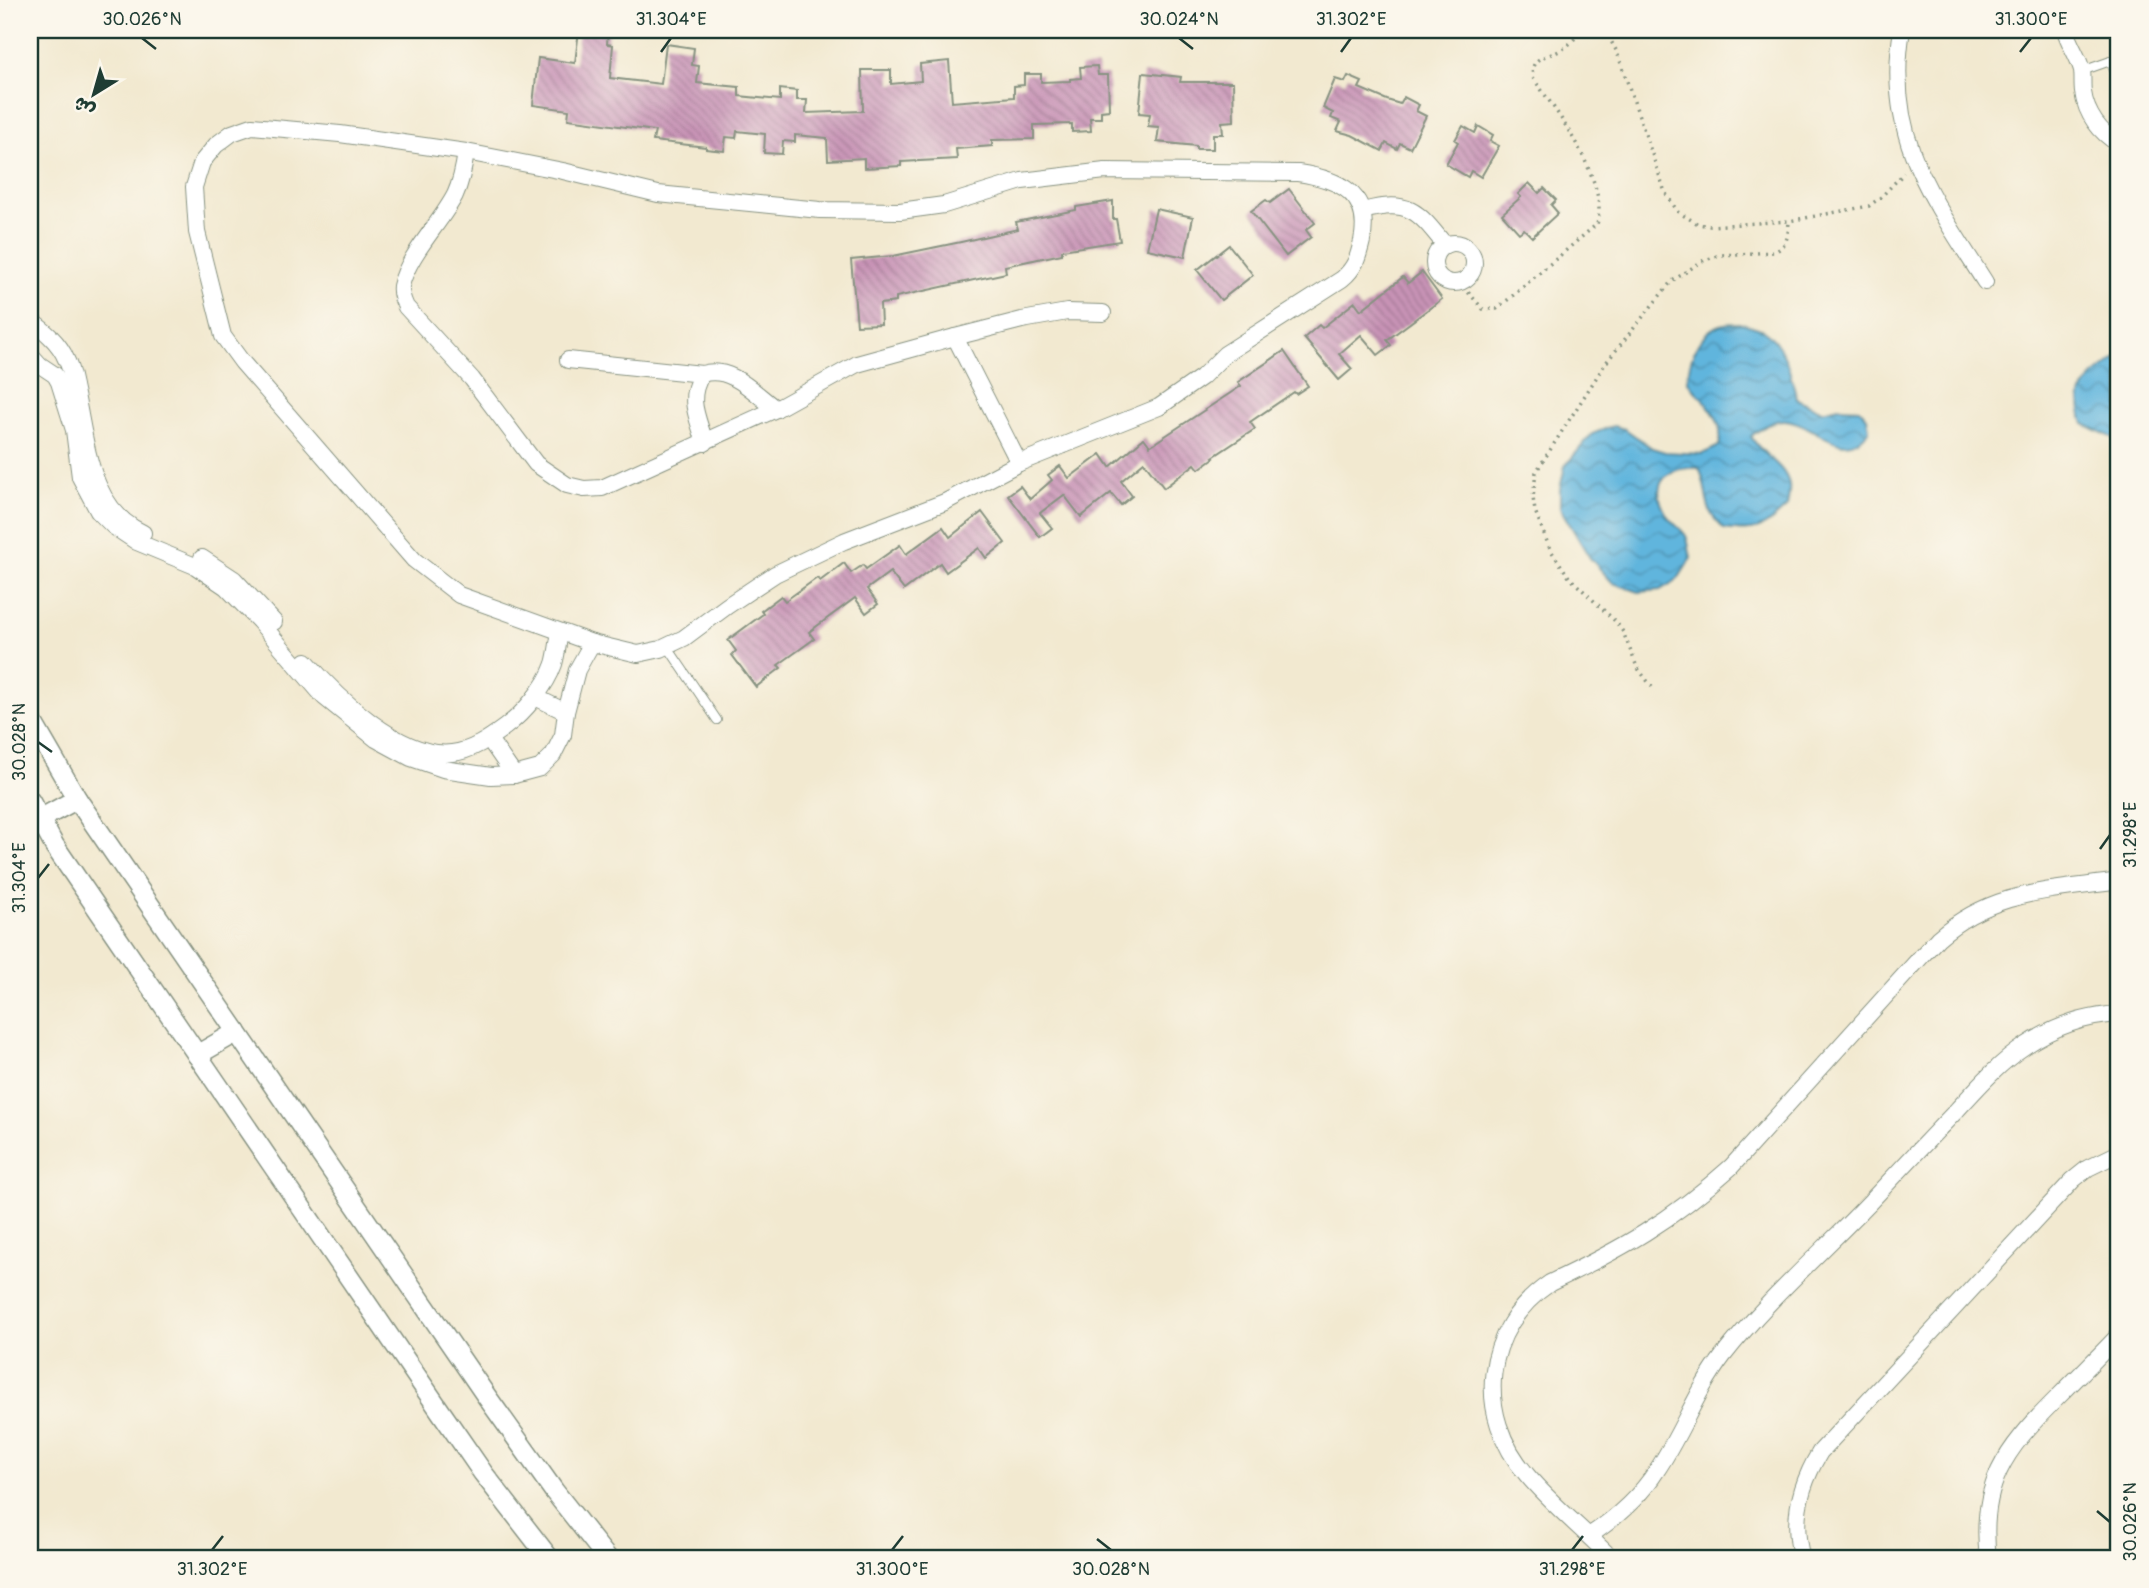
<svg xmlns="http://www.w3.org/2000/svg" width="2149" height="1588" viewBox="0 0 2149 1588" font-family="Pangolin,'Playpen Sans Arabic',sans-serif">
<defs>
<pattern id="water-waves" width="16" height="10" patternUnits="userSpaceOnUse" patternTransform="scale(1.75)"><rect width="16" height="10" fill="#61b5dd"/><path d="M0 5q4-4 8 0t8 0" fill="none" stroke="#4f94b4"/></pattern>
<pattern id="building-back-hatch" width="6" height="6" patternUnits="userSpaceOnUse" patternTransform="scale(1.75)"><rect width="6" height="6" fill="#c893b6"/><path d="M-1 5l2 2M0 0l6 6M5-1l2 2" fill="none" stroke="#a27995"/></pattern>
</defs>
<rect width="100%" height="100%" fill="#fbf7ec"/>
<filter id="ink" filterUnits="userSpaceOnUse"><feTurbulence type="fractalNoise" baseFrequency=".0143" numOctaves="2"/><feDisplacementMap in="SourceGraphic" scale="14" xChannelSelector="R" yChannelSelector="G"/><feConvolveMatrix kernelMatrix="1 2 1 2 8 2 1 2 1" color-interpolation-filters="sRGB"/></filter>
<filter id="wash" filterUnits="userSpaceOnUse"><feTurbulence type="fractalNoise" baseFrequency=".00686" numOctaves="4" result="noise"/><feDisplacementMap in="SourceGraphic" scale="28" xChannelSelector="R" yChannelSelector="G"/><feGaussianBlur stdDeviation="1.57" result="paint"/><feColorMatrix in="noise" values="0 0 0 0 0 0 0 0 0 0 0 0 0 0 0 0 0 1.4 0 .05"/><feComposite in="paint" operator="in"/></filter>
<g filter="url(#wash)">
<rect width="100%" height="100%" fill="#f2e9d0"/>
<g fill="url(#water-waves)" stroke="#407988" stroke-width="2">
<path d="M1742 323C1748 325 1757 327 1763 330 1785 344 1791 376 1797 399L1822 411 1839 407 1859 408 1867 417 1869 430C1842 465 1817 423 1785 420 1773 419 1760 429 1751 436 1759 454 1784 463 1789 484 1790 491 1788 500 1787 507 1762 530 1758 533 1724 529 1720 525 1715 520 1712 515 1704 501 1707 484 1699 468 1666 466 1648 484 1667 515 1671 523 1681 528 1686 536 1689 542 1689 552 1691 558L1678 579 1660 590 1639 592 1613 583 1590 558 1560 508V489L1565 466 1592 434 1613 426 1625 429 1652 448 1665 452 1703 454 1719 446C1726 418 1704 402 1688 381 1688 361 1698 333 1720 325 1726 323 1735 323 1742 323Z"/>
<path d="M2119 355V441L2084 424C2071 382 2095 379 2119 355Z"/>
</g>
<g id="blocks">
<g fill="url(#building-back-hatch)">
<path d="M579 30H608L607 44 613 45 610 78 661 84 666 44 694 48 692 65 699 66 697 83 739 87V96L780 100V89L797 91V100H807L806 113 863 111 862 70H891V84L921 81 920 64 949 61 952 102 1014 97V86L1024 85V74H1041V82L1070 81V79L1081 78 1080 67 1097 66 1098 75H1108L1109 110 1101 111V118H1090L1091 131 1072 132V124L1034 125V139L992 140V146L956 149 957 159 901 162V166L864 168V158L828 160 827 138 795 135V142L783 141 782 154 764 153 765 134 737 131 736 138 726 137 724 151 706 149V147L653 141 655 131 568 119 569 110 533 105 538 58 575 63Z"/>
<path d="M1143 73 1181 77 1180 82H1233L1234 121 1222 122 1223 134H1213V149H1196V146L1157 142 1159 127 1148 126 1150 114 1139 113Z"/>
<path d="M1348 76 1362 82 1359 88 1387 100 1400 104 1404 97 1419 105 1416 111 1426 116 1410 148 1400 143 1397 149 1386 143 1382 151 1352 135 1337 131 1341 122 1331 118 1333 113 1323 108 1335 79 1345 82Z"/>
<path d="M1463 126 1475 133 1478 126 1493 135 1490 141 1499 146 1481 177 1471 171 1468 177 1446 164 1458 142 1455 140Z"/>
<path d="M1529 183 1539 193 1544 188 1556 200 1551 205 1558 213 1532 237 1524 229 1519 233 1502 214 1521 197 1518 194Z"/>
<path d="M1289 189 1315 223 1306 230 1311 237 1286 256 1251 211 1266 200 1270 203Z"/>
<path d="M1113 201V219H1116L1120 241 1062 250V254L1005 266 1006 273 896 297V302L880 304 881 324 857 325 851 260 893 256 961 242 1018 229 1016 222 1076 210V207Z"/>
<path d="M1156 209 1193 217 1185 257 1147 249Z"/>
<path d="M1229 245 1253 275 1221 300 1197 270Z"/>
<path d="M1422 272 1442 299 1387 340 1391 345 1378 355 1361 335 1339 354 1352 369 1339 380 1304 338 1319 325 1322 328 1355 302 1361 310 1403 277 1408 283Z"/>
<path d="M1284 351 1308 386 1296 394 1294 392 1250 422 1255 429 1213 457 1214 458 1199 469 1195 464 1164 488 1144 462 1121 481 1132 496 1121 505 1111 493 1081 517 1064 495 1040 513 1052 528 1040 537 1008 495 1020 486 1030 499 1052 480 1048 475 1060 466 1069 478 1101 454 1110 467 1144 438 1150 446 1241 386 1238 382Z"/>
<path d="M982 512 1005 543 986 558 979 548 946 572 940 563 904 590 890 572 867 589 878 604 866 613 855 598 809 632 814 639 778 665 781 668 756 687 732 655 736 651 728 640 763 614 761 611 781 596 785 601 817 578 820 581 844 563 851 573 863 565 866 569 900 545 906 554 943 527 950 537Z"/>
</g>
</g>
</g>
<g filter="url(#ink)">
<use href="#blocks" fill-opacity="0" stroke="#889382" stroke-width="2"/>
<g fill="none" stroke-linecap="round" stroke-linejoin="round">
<g stroke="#889382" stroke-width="10">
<g id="service">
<path d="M2110 61 2119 80"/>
<path d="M2082 71 2119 58"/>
<path d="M667 646 717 720"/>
</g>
</g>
<g stroke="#889382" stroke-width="18">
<g id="minor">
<path d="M1902 30C1884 136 1932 198 1985 282"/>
<path d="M2065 30C2069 44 2078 56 2082 70 2083 77 2082 85 2083 92 2086 114 2100 133 2119 144"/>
<path d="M252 126 340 134 466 152 563 171 658 194 820 210 900 211 944 205 1022 181 1105 171 1298 173C1338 179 1372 193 1362 241 1358 258 1355 268 1342 279L1225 354 1202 377 1159 407 1019 463 945 502 844 541 775 574 727 606 684 638 661 649 638 654 592 643 459 595 414 560 242 362 223 336 197 232 194 187 202 162 216 145 232 133Z"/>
<path d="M466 152C464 167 461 182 455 195 440 224 408 255 401 286 400 294 403 300 406 307L472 379 536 464 567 485 584 489 602 488 776 409 857 364 955 337 1019 463"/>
<path d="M1363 211C1409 199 1417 210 1445 245"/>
<circle cx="1454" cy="263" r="20"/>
<path d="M30 320C44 330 59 342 66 359 72 370 73 383 76 395 87 445 90 509 143 533"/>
<path d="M955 337 1022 320 1067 312 1103 313"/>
<path d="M30 354 40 365 55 375 59 382 74 430 80 477 98 511 113 526 137 542 195 566 226 587 259 621 324 697 376 739 411 758 443 769 491 776 514 775 540 768 553 755 563 735 566 712 577 670 592 643"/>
<path d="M568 360 702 374C731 365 754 393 776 409"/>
<path d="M702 374C686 399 698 417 705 443"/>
<path d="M202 558 234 579 274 622"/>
<path d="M306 661C337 697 401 759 452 753 472 751 490 738 505 727 524 713 546 687 554 664 557 654 558 642 560 632"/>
<path d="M535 697 566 712"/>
<path d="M489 739 514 775"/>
<path d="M1589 1536C1616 1518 1640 1497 1657 1470 1682 1433 1695 1393 1723 1356 1766 1301 1821 1253 1869 1203 1898 1172 1927 1141 1956 1111 1978 1087 1999 1063 2025 1046 2053 1027 2086 1016 2119 1014"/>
<path d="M1611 1558C1584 1530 1552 1505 1527 1475 1474 1414 1483 1328 1550 1283 1622 1249 1671 1221 1731 1167L1938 938C1993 890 2051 891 2119 881"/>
<path d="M1802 1558C1791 1521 1800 1485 1820 1452L2073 1180 2088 1168 2119 1153"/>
<path d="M1988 1558C1979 1485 2005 1450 2054 1401 2076 1379 2098 1357 2119 1335"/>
</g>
</g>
<g stroke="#889382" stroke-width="22">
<g id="tertiary">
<path d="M30 718 77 799 487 1397 554 1491 607 1558"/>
<path d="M30 801 54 845 443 1415 483 1473 549 1558"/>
<path d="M40 819 77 799"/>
<path d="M197 1055 237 1032"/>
</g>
</g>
<g stroke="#889382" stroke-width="3.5" stroke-dasharray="2 5" stroke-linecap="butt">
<path d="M1605 30 1617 52 1665 192 1678 212 1698 224 1710 226 1789 221 1869 206 1881 197 1904 173"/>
<path d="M1459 282 1483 309H1497L1597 224C1610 183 1556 110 1533 78 1529 56 1546 58 1561 50 1570 45 1576 37 1582 30"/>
<path d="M1652 687 1637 667 1623 632 1616 622 1569 577 1550 549 1535 511 1533 498 1536 472 1605 364 1671 282 1702 261 1720 255 1774 252C1788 246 1788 235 1789 221"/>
</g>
<use href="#service" stroke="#fff" stroke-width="8"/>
<use href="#minor" stroke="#fff" stroke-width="16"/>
<use href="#tertiary" stroke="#fff" stroke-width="19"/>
</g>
</g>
<path fill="none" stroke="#1f3d34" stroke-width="2.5" d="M142 38 156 49M1179 38 1193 49M661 52 671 38M1341 52 1351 38M2020 52 2031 38M38 742 52 752M2100 849 2110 835M38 878 49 864M2097 1511 2110 1522M1097 1539 1111 1550M212 1550 223 1536M892 1550 903 1536M1572 1550 1583 1536"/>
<rect width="2149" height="1588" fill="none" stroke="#fbf7ec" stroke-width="77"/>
<g transform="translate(94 94) rotate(217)" stroke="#fbf7ec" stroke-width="5" paint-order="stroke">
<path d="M0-5L12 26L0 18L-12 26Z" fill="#1f3d34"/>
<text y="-10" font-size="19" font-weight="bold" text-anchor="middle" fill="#1f3d34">ش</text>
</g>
<rect x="38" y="38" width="2072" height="1512" fill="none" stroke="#1f3d34" stroke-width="2.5"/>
<g font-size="18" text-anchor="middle" fill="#1f3d34">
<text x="142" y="25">30.026°N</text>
<text x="671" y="25">31.304°E</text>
<text x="1179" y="25">30.024°N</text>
<text x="1351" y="25">31.302°E</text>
<text x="2031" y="25">31.300°E</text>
<text transform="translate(19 742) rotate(-90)" y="6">30.028°N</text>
<text transform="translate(2130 835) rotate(-90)" y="6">31.298°E</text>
<text transform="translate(19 878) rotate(-90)" y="6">31.304°E</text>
<text transform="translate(2130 1522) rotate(-90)" y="6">30.026°N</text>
<text x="212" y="1575">31.302°E</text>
<text x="892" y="1575">31.300°E</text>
<text x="1111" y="1575">30.028°N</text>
<text x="1572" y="1575">31.298°E</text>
</g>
</svg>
